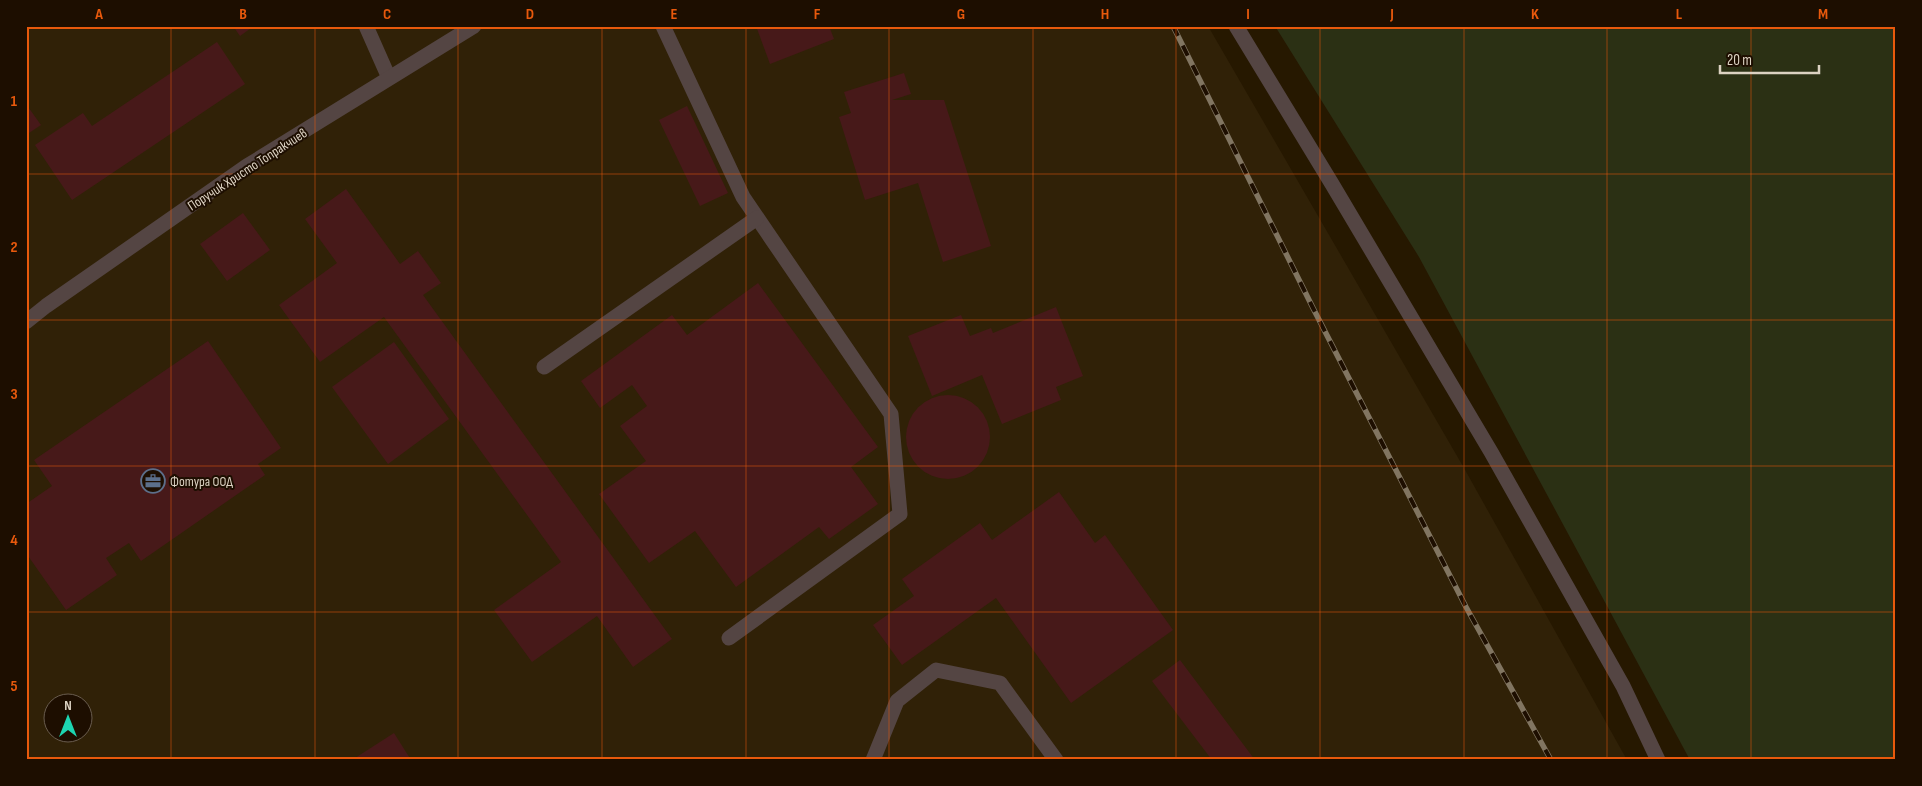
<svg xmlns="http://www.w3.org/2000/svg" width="1922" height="786" viewBox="0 0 1922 786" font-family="'Sofia Sans Condensed',sans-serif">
<rect width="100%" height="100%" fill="#261800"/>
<path fill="#302107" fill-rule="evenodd" d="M26 26H1208L1464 468 1627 760H26ZM52 704H82V734H52Z"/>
<path fill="#2b3014" d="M1275 26H1896V760H1690L1419 257Z"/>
<g fill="#471919">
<path d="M233 26H254L240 36Z"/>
<path d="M756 26H829L834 39 770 64Z"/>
<path d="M217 42 245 84 72 200 35 145 83 113 92 126Z"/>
<path d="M904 73 911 94 892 100H944L991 246 943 262 918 183 865 200 839 117 851 113 844 92Z"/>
<path d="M26 104 41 125 26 135Z"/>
<path d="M687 106 728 193 700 206 659 120Z"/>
<path d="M346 189 400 264 418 251 441 283 423 295 672 639 633 667 597 616 532 662 494 610 561 562 384 317 320 362 279 305 337 263 305 219Z"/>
<path d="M243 213 270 250 227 281 200 244Z"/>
<path d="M758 283 878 447 851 467 878 504 829 539 819 527 736 587 695 531 649 563 599 494 646 461 620 426 647 406 632 385 600 408 581 381 672 315 687 335Z"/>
<path d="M1056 307 1083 376 1056 387 1061 400 1002 424 982 375 932 396 908 336 961 315 970 336 991 328 993 333Z"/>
<path d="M208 341 281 448 258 464 265 475 141 561 129 543 106 558 117 575 66 610 26 553V504L52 486 34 460Z"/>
<path d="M394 342 449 419 388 464 332 387Z"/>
<circle cx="948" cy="437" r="42"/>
<path d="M1059 492 1095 543 1105 535 1173 630 1071 703 996 598 902 665 873 625 914 596 902 579 980 523 992 540Z"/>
<path d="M1180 660 1255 760H1212L1152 681Z"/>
<path d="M394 733 411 760H352Z"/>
</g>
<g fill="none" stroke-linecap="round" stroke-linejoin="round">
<g stroke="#544543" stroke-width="15">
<path d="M366 26 389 78"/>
<path d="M663 26 743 197 891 414 900 514 729 638"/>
<path d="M1236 26 1332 184 1491 452 1623 686 1658 760"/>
<path d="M26 322 46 306 247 166 474 26"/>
<path d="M544 367 757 218"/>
<path d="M873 760 897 701 936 670 1000 683 1056 760"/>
</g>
<g stroke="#817561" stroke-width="5.5">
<path id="rail" d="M1173 26 1313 308 1466 607 1551 760"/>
</g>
<use href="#rail" stroke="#1d0e00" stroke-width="4" stroke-dasharray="11" stroke-linecap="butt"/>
</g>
<path fill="none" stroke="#e8590c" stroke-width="1" stroke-opacity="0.55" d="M171 26V760M315 26V760M458 26V760M602 26V760M746 26V760M889 26V760M1033 26V760M1176 26V760M1320 26V760M1464 26V760M1607 26V760M1751 26V760M26 174H1896M26 320H1896M26 466H1896M26 612H1896"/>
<defs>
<g id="office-ring" transform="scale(1.25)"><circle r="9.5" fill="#1d0e00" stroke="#5c6f8a" stroke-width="1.5"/><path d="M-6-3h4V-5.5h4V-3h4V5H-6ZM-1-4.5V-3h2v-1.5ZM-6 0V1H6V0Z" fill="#5c6f8a"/></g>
</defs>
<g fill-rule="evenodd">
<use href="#office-ring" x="153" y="481"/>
</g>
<g text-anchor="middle" stroke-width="4" stroke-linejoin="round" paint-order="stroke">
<g font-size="14" fill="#dcd2c2" stroke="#1d0e00">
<text transform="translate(247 169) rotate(-33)" y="5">Поручик Христо Топракчиев</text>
</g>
<g font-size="14" fill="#dcd2c2" stroke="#1d0e00" text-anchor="start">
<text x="170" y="486">Фотура ООД</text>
</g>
</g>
<rect width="1922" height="786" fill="none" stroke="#1d0e00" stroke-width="55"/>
<g transform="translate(68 718)"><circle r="24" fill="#1d0e00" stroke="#695c4e"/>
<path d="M0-4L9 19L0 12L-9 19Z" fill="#1dd5b1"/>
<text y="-8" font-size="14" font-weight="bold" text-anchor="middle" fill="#dcd2c2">N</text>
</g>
<path d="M1720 65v8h99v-8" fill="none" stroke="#dcd2c2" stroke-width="2.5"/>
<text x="1727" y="65" font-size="15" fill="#dcd2c2" stroke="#1d0e00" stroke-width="4" paint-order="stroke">20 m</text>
<rect x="28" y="28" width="1866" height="730" fill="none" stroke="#e8590c" stroke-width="2"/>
<g font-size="16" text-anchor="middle" font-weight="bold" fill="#e8590c">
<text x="99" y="19">A</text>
<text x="243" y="19">B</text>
<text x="387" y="19">C</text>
<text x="530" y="19">D</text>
<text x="674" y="19">E</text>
<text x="817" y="19">F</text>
<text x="961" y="19">G</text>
<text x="1105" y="19">H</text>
<text x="1248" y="19">I</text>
<text x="1392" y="19">J</text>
<text x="1535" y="19">K</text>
<text x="1679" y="19">L</text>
<text x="1823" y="19">M</text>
<text x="14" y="106">1</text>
<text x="14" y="252">2</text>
<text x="14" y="399">3</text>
<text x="14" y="545">4</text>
<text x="14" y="691">5</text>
</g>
</svg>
